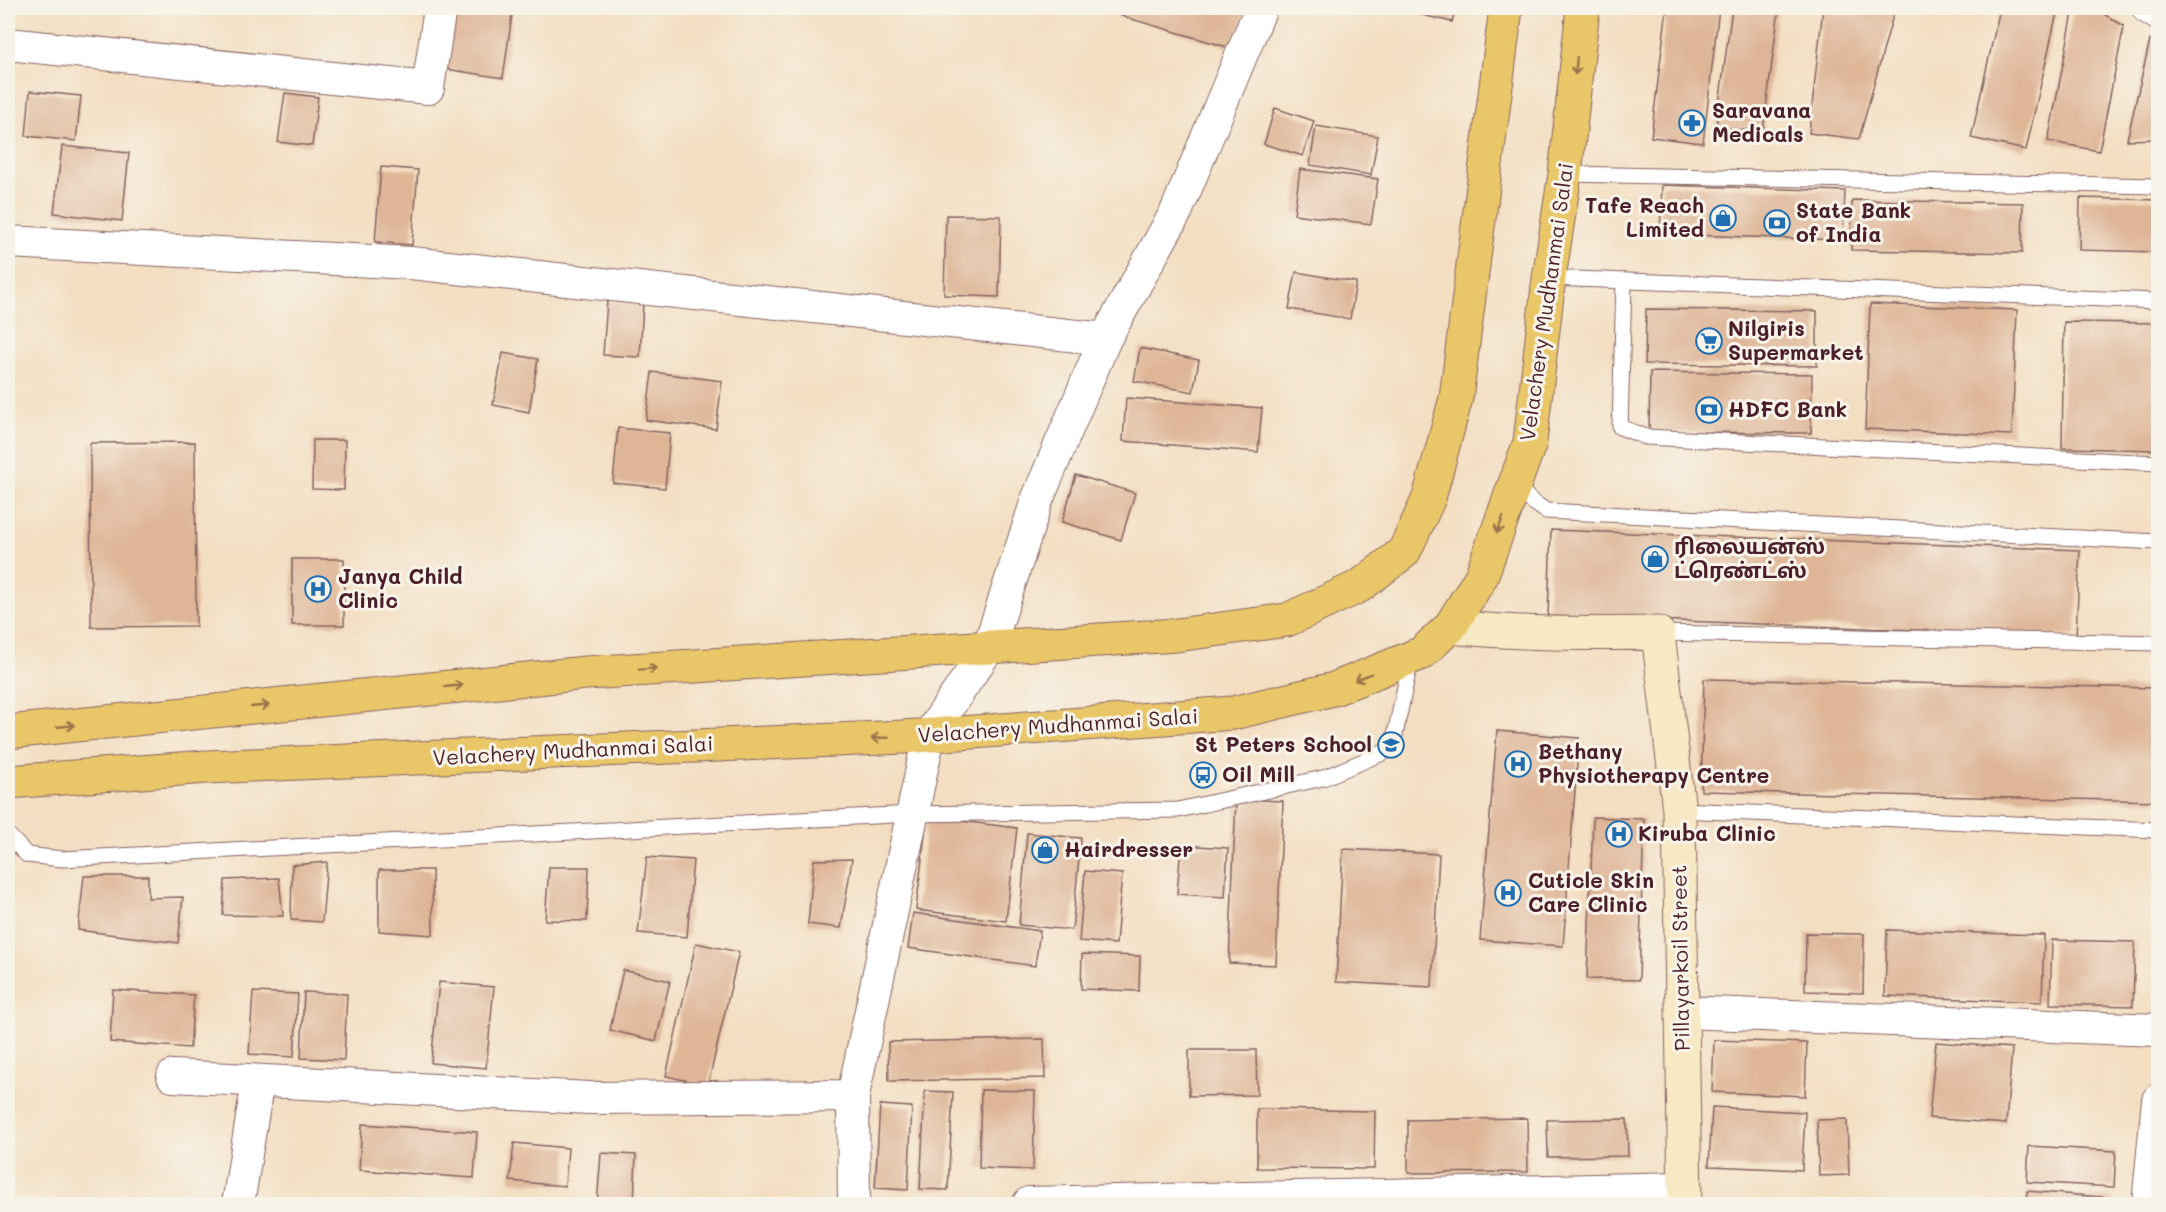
<svg xmlns="http://www.w3.org/2000/svg" width="2166" height="1212" viewBox="0 0 2166 1212" font-family="Mali,'Noto Sans Tamil',sans-serif">
<rect width="100%" height="100%" fill="#f7f3e8"/>
<filter id="ink" filterUnits="userSpaceOnUse"><feTurbulence type="fractalNoise" baseFrequency=".0167" numOctaves="2"/><feDisplacementMap in="SourceGraphic" scale="12" xChannelSelector="R" yChannelSelector="G"/><feConvolveMatrix kernelMatrix="1 2 1 2 8 2 1 2 1" color-interpolation-filters="sRGB"/></filter>
<filter id="wash" filterUnits="userSpaceOnUse"><feTurbulence type="fractalNoise" baseFrequency=".008" numOctaves="4" result="noise"/><feDisplacementMap in="SourceGraphic" scale="24" xChannelSelector="R" yChannelSelector="G"/><feGaussianBlur stdDeviation="1.35" result="paint"/><feColorMatrix in="noise" values="0 0 0 0 0 0 0 0 0 0 0 0 0 0 0 0 0 1.4 0 .05"/><feComposite in="paint" operator="in"/></filter>
<g filter="url(#wash)">
<rect width="100%" height="100%" fill="#f3dec1"/>
<g id="blocks">
<g fill="#deb596">
<path d="M87 8H137L136 12 87 9Z"/>
<path d="M454 8H513L503 78 446 69Z"/>
<path d="M1123 8H1236L1246 10 1234 49 1121 16Z"/>
<path d="M1407 8H1456L1452 22 1406 11Z"/>
<path d="M1667 8H1719L1703 143 1651 137Z"/>
<path d="M1732 8H1779L1763 132 1716 127Z"/>
<path d="M1823 8H1895L1859 139 1809 133Z"/>
<path d="M2000 8H2058L2026 150 1971 138Z"/>
<path d="M2074 8H2094L2124 26 2099 151 2048 141Z"/>
<path d="M2150 40 2158 43V139L2127 140Z"/>
<path d="M30 91 81 96 76 141 26 136Z"/>
<path d="M285 93 318 97 312 146 278 142Z"/>
<path d="M1275 108 1314 121 1303 156 1264 144Z"/>
<path d="M1316 126 1378 136 1371 175 1310 165Z"/>
<path d="M62 146 129 153 122 221 54 213Z"/>
<path d="M381 167 418 170 412 245 375 242Z"/>
<path d="M1300 169 1378 179 1371 224 1294 214Z"/>
<path d="M1662 185 1845 191 1843 240 1660 234Z"/>
<path d="M2080 198 2158 200V252L2079 250Z"/>
<path d="M1852 200 2023 203 2022 253 1851 250Z"/>
<path d="M946 215 1001 216 999 297 944 295Z"/>
<path d="M1296 272 1356 282 1350 319 1289 309Z"/>
<path d="M607 301 643 303 640 357 603 355Z"/>
<path d="M1870 304 2017 310 2012 435 1865 429Z"/>
<path d="M1646 309 1817 311V366L1645 364Z"/>
<path d="M2064 322 2158 323V450L2062 448Z"/>
<path d="M1140 348 1199 360 1193 392 1134 381Z"/>
<path d="M503 353 538 359 529 412 493 405Z"/>
<path d="M652 372 722 381 716 429 646 420Z"/>
<path d="M1650 372 1812 374 1811 433 1649 432Z"/>
<path d="M1126 398 1262 408 1258 452 1123 441Z"/>
<path d="M618 428 670 433 665 488 613 483Z"/>
<path d="M313 440H345L344 490 312 489Z"/>
<path d="M195 442 196 626 91 627 90 443Z"/>
<path d="M1076 475 1135 493 1121 540 1062 522Z"/>
<path d="M1551 530 2080 550 2076 636 1548 616Z"/>
<rect x="292" y="559" width="52" height="66"/>
<path d="M1704 679 2158 688V801L1701 791Z"/>
<path d="M1497 731 1579 738 1563 946 1480 940Z"/>
<path d="M1236 799 1283 801 1276 965 1229 963Z"/>
<path d="M927 817 1017 828 1006 921 916 910Z"/>
<path d="M1593 817 1644 819 1639 980 1587 979Z"/>
<path d="M1027 833 1081 838 1072 930 1019 925Z"/>
<path d="M1181 845 1228 848 1225 897 1177 894Z"/>
<path d="M1343 849 1439 854 1432 987 1336 982Z"/>
<path d="M647 857 693 860 687 937 638 933Z"/>
<path d="M852 859 841 928 808 924 814 860Z"/>
<path d="M327 862 322 922 291 920 292 865Z"/>
<path d="M549 867H589L587 921 545 920Z"/>
<path d="M379 870H432L433 935 379 931Z"/>
<path d="M1085 871 1122 874 1116 944 1079 941Z"/>
<path d="M84 876H148V898L183 897 178 943 78 930Z"/>
<path d="M279 878 283 916 223 915 225 880Z"/>
<path d="M913 913 1040 931 1035 966 908 948Z"/>
<path d="M1887 930 2044 935 2042 1002 1885 996Z"/>
<path d="M1806 933 1864 934 1863 993 1805 991Z"/>
<path d="M2052 940 2135 942 2133 1006 2050 1004Z"/>
<path d="M696 943 739 952 708 1085 666 1076Z"/>
<path d="M1082 954 1140 956 1139 991 1081 989Z"/>
<path d="M623 970 670 981 656 1041 610 1030Z"/>
<path d="M439 982 494 987 486 1068 431 1063Z"/>
<path d="M113 990 194 995 190 1048 110 1042Z"/>
<path d="M253 992 298 994 294 1057 249 1054Z"/>
<path d="M304 992 347 994 344 1060 301 1058Z"/>
<path d="M1044 1039 1045 1078 889 1081 888 1042Z"/>
<path d="M1714 1040 1807 1043 1805 1096 1712 1092Z"/>
<path d="M1936 1042 2012 1048 2006 1124 1929 1118Z"/>
<path d="M1189 1050H1256L1257 1095 1189 1096Z"/>
<path d="M981 1090 1035 1091 1033 1170 979 1168Z"/>
<path d="M925 1091 953 1092 948 1190 920 1189Z"/>
<path d="M880 1105 912 1107 908 1190 875 1188Z"/>
<path d="M1712 1107 1805 1112 1802 1170 1709 1166Z"/>
<path d="M1257 1109 1375 1111 1374 1169 1257 1168Z"/>
<path d="M1527 1118 1528 1172 1408 1173V1120Z"/>
<path d="M1627 1119 1628 1156 1548 1157 1547 1120Z"/>
<path d="M1847 1119 1849 1175 1819 1176 1817 1120Z"/>
<path d="M362 1124 477 1132 474 1178 359 1170Z"/>
<path d="M514 1143 568 1148 565 1186 510 1181Z"/>
<path d="M2029 1146 2116 1151 2114 1187 2027 1182Z"/>
<path d="M601 1153 636 1155 634 1204H597Z"/>
<path d="M2027 1191 2113 1198V1204H2026Z"/>
</g>
</g>
</g>
<g filter="url(#ink)">
<use href="#blocks" fill-opacity="0" stroke="#856260" stroke-width="1.5"/>
<g fill="none" stroke-linecap="round" stroke-linejoin="round">
<g stroke="#856260" stroke-width="17">
<g id="lane">
<path d="M1565 174 2158 186"/>
<path d="M1549 278 2158 301"/>
<path d="M1624 281 1620 427 1646 437 2158 463"/>
<path d="M1515 484 1530 500 1546 511 2158 542"/>
<path d="M1658 633 2158 643"/>
<path d="M1679 810 2158 830"/>
<path d="M8 835 27 855 62 859 912 814 1178 810 1323 778 1392 749 1411 658"/>
</g>
</g>
<g stroke="#856260" stroke-width="34">
<g id="street">
<path d="M2148 8 2158 14"/>
<path d="M8 44 428 88 440 8"/>
<path d="M8 242 411 263 1105 339"/>
<path d="M1682 1012 2158 1030"/>
<path d="M173 1076 589 1098 853 1096 929 735 989 647 1037 500 1105 339 1176 212 1261 8"/>
<path d="M853 1096 854 1204"/>
<path d="M1029 1203 1684 1188"/>
<path d="M238 1204 258 1081"/>
<path d="M2148 1204 2158 1100"/>
</g>
</g>
<g stroke="#856260" stroke-width="35">
<path id="secondary" d="M1450 627C1519 634 1588 634 1658 633L1679 810 1685 1204"/>
</g>
<g stroke="#856260" stroke-width="35">
<g id="primary">
<path d="M8 732 586 673 1177 635 1287 620 1360 586 1404 552 1429 498 1456 398 1506 8"/>
<path d="M8 782 207 767 904 737 1233 713 1334 689 1422 653 1450 627 1481 577 1530 442 1549 278 1565 174 1583 8"/>
</g>
</g>
<use href="#lane" stroke="#fff" stroke-width="15"/>
<use href="#street" stroke="#fff" stroke-width="32"/>
<use href="#secondary" stroke="#f6e9c3" stroke-width="33"/>
<use href="#primary" stroke="#e9c769" stroke-width="33"/>
</g>
<defs><path id="oneway-shaft" d="M-6 0H5M1.5-3L5.5 0L1.5 3" fill="none" stroke-width="1.6" stroke-linecap="round" stroke-linejoin="round" transform="scale(1.5)"/></defs>
<g stroke="#9a734a">
<use href="#oneway-shaft" transform="translate(1576 66) rotate(96)"/>
<use href="#oneway-shaft" transform="translate(1500 525) rotate(110)"/>
<use href="#oneway-shaft" transform="translate(648 669) rotate(-4)"/>
<use href="#oneway-shaft" transform="translate(1363 677) rotate(157)"/>
<use href="#oneway-shaft" transform="translate(454 686) rotate(-6)"/>
<use href="#oneway-shaft" transform="translate(260 706) rotate(-6)"/>
<use href="#oneway-shaft" transform="translate(66 726) rotate(-6)"/>
<use href="#oneway-shaft" transform="translate(880 738) rotate(177)"/>
</g>
</g>
<defs>
<g id="pharmacy-ring" transform="scale(1.35)"><circle r="9.5" fill="#f7f3e8" stroke="#1f6fb2" stroke-width="1.5"/><path d="M-2-6h4v4h4v4h-4v4h-4v-4h-4v-4h4Z" fill="#1f6fb2"/></g>
<g id="shop-ring" transform="scale(1.35)"><circle r="9.5" fill="#f7f3e8" stroke="#1f6fb2" stroke-width="1.5"/><path d="M-5-2.5h2.3a2.7 3.5 0 0 1 5.4 0H5L5.5 6h-11ZM-1.5-2.5h3a1.5 2.3 0 0 0-3 0Z" fill="#1f6fb2"/></g>
<g id="bank-ring" transform="scale(1.35)"><circle r="9.5" fill="#f7f3e8" stroke="#1f6fb2" stroke-width="1.5"/><path d="M-6-4H6V4H-6ZM0-2.3a2.3 2.3 0 1 0 0 4.6a2.3 2.3 0 1 0 0-4.6Z" fill="#1f6fb2"/></g>
<g id="supermarket-ring" transform="scale(1.35)"><circle r="9.5" fill="#f7f3e8" stroke="#1f6fb2" stroke-width="1.5"/><path d="M-6-5.5h2.5l.6 2H6L4.5 2H-2.5L-4.4-4H-6ZM-1.5 3.2a1.3 1.3 0 1 0 .1 0ZM3 3.2a1.3 1.3 0 1 0 .1 0Z" fill="#1f6fb2"/></g>
<g id="hospital-ring" transform="scale(1.35)"><circle r="9.5" fill="#f7f3e8" stroke="#1f6fb2" stroke-width="1.5"/><path d="M-5-5h3v3.5h4V-5h3V5h-3V1.5h-4V5h-3Z" fill="#1f6fb2"/></g>
<g id="school-ring" transform="scale(1.35)"><circle r="9.5" fill="#f7f3e8" stroke="#1f6fb2" stroke-width="1.5"/><path d="M0-5L7-2L0 1L-7-2ZM-4 1L0 2.5L4 1V4Q0 6-4 4Z" fill="#1f6fb2"/></g>
<g id="bus-ring" transform="scale(1.35)"><circle r="9.5" fill="#f7f3e8" stroke="#1f6fb2" stroke-width="1.5"/><path d="M-5-6H5V4H4V6H2V4H-2V6H-4V4H-5ZM-3.5-4V0h7V-4ZM-3.5 1.2v1.5H-2V1.2ZM2 1.2v1.5H3.5V1.2Z" fill="#1f6fb2"/></g>
</defs>
<g fill-rule="evenodd">
<use href="#pharmacy-ring" x="1692" y="123"/>
<use href="#shop-ring" x="1723" y="218"/>
<use href="#bank-ring" x="1777" y="223"/>
<use href="#supermarket-ring" x="1709" y="341"/>
<use href="#bank-ring" x="1709" y="410"/>
<use href="#shop-ring" x="1655" y="559"/>
<use href="#hospital-ring" x="318" y="589"/>
<use href="#school-ring" x="1391" y="745"/>
<use href="#hospital-ring" x="1518" y="764"/>
<use href="#bus-ring" x="1203" y="775"/>
<use href="#hospital-ring" x="1619" y="834"/>
<use href="#shop-ring" x="1045" y="850"/>
<use href="#hospital-ring" x="1508" y="893"/>
</g>
<g text-anchor="middle" stroke-width="6" stroke-linejoin="round" paint-order="stroke">
<g font-size="21" font-weight="bold" fill="#4a1f2b" stroke="#f7f3e8" text-anchor="start">
<text x="1712" y="118">Saravana<tspan x="1712" dy="24">Medicals</tspan></text>
<text x="1704" y="213" text-anchor="end">Tafe Reach<tspan x="1704" dy="24">Limited</tspan></text>
<text x="1796" y="218">State Bank<tspan x="1796" dy="24">of India</tspan></text>
<text x="1728" y="336">Nilgiris<tspan x="1728" dy="24">Supermarket</tspan></text>
<text x="1728" y="417">HDFC Bank</text>
<text x="1674" y="554">ரிலையன்ஸ்<tspan x="1674" dy="24">ட்ரெண்ட்ஸ்</tspan></text>
<text x="338" y="584">Janya Child<tspan x="338" dy="24">Clinic</tspan></text>
<text x="1372" y="752" text-anchor="end">St Peters School</text>
<text x="1538" y="759">Bethany<tspan x="1538" dy="24">Physiotherapy Centre</tspan></text>
<text x="1222" y="782">Oil Mill</text>
<text x="1638" y="841">Kiruba Clinic</text>
<text x="1064" y="857">Hairdresser</text>
<text x="1528" y="888">Cuticle Skin<tspan x="1528" dy="24">Care Clinic</tspan></text>
</g>
<g font-size="21" fill="#4a1f2b" stroke="#f7f3e8">
<text transform="translate(1547 302) rotate(-82)" y="7">Velachery Mudhanmai Salai</text>
<text transform="translate(1058 726) rotate(-4)" y="7">Velachery Mudhanmai Salai</text>
<text transform="translate(573 751) rotate(-3)" y="7">Velachery Mudhanmai Salai</text>
<text transform="translate(1681 958) rotate(-91)" y="7">Pillayarkoil Street</text>
</g>
</g>
<rect width="2166" height="1212" fill="none" stroke="#f7f3e8" stroke-width="30"/>
</svg>
